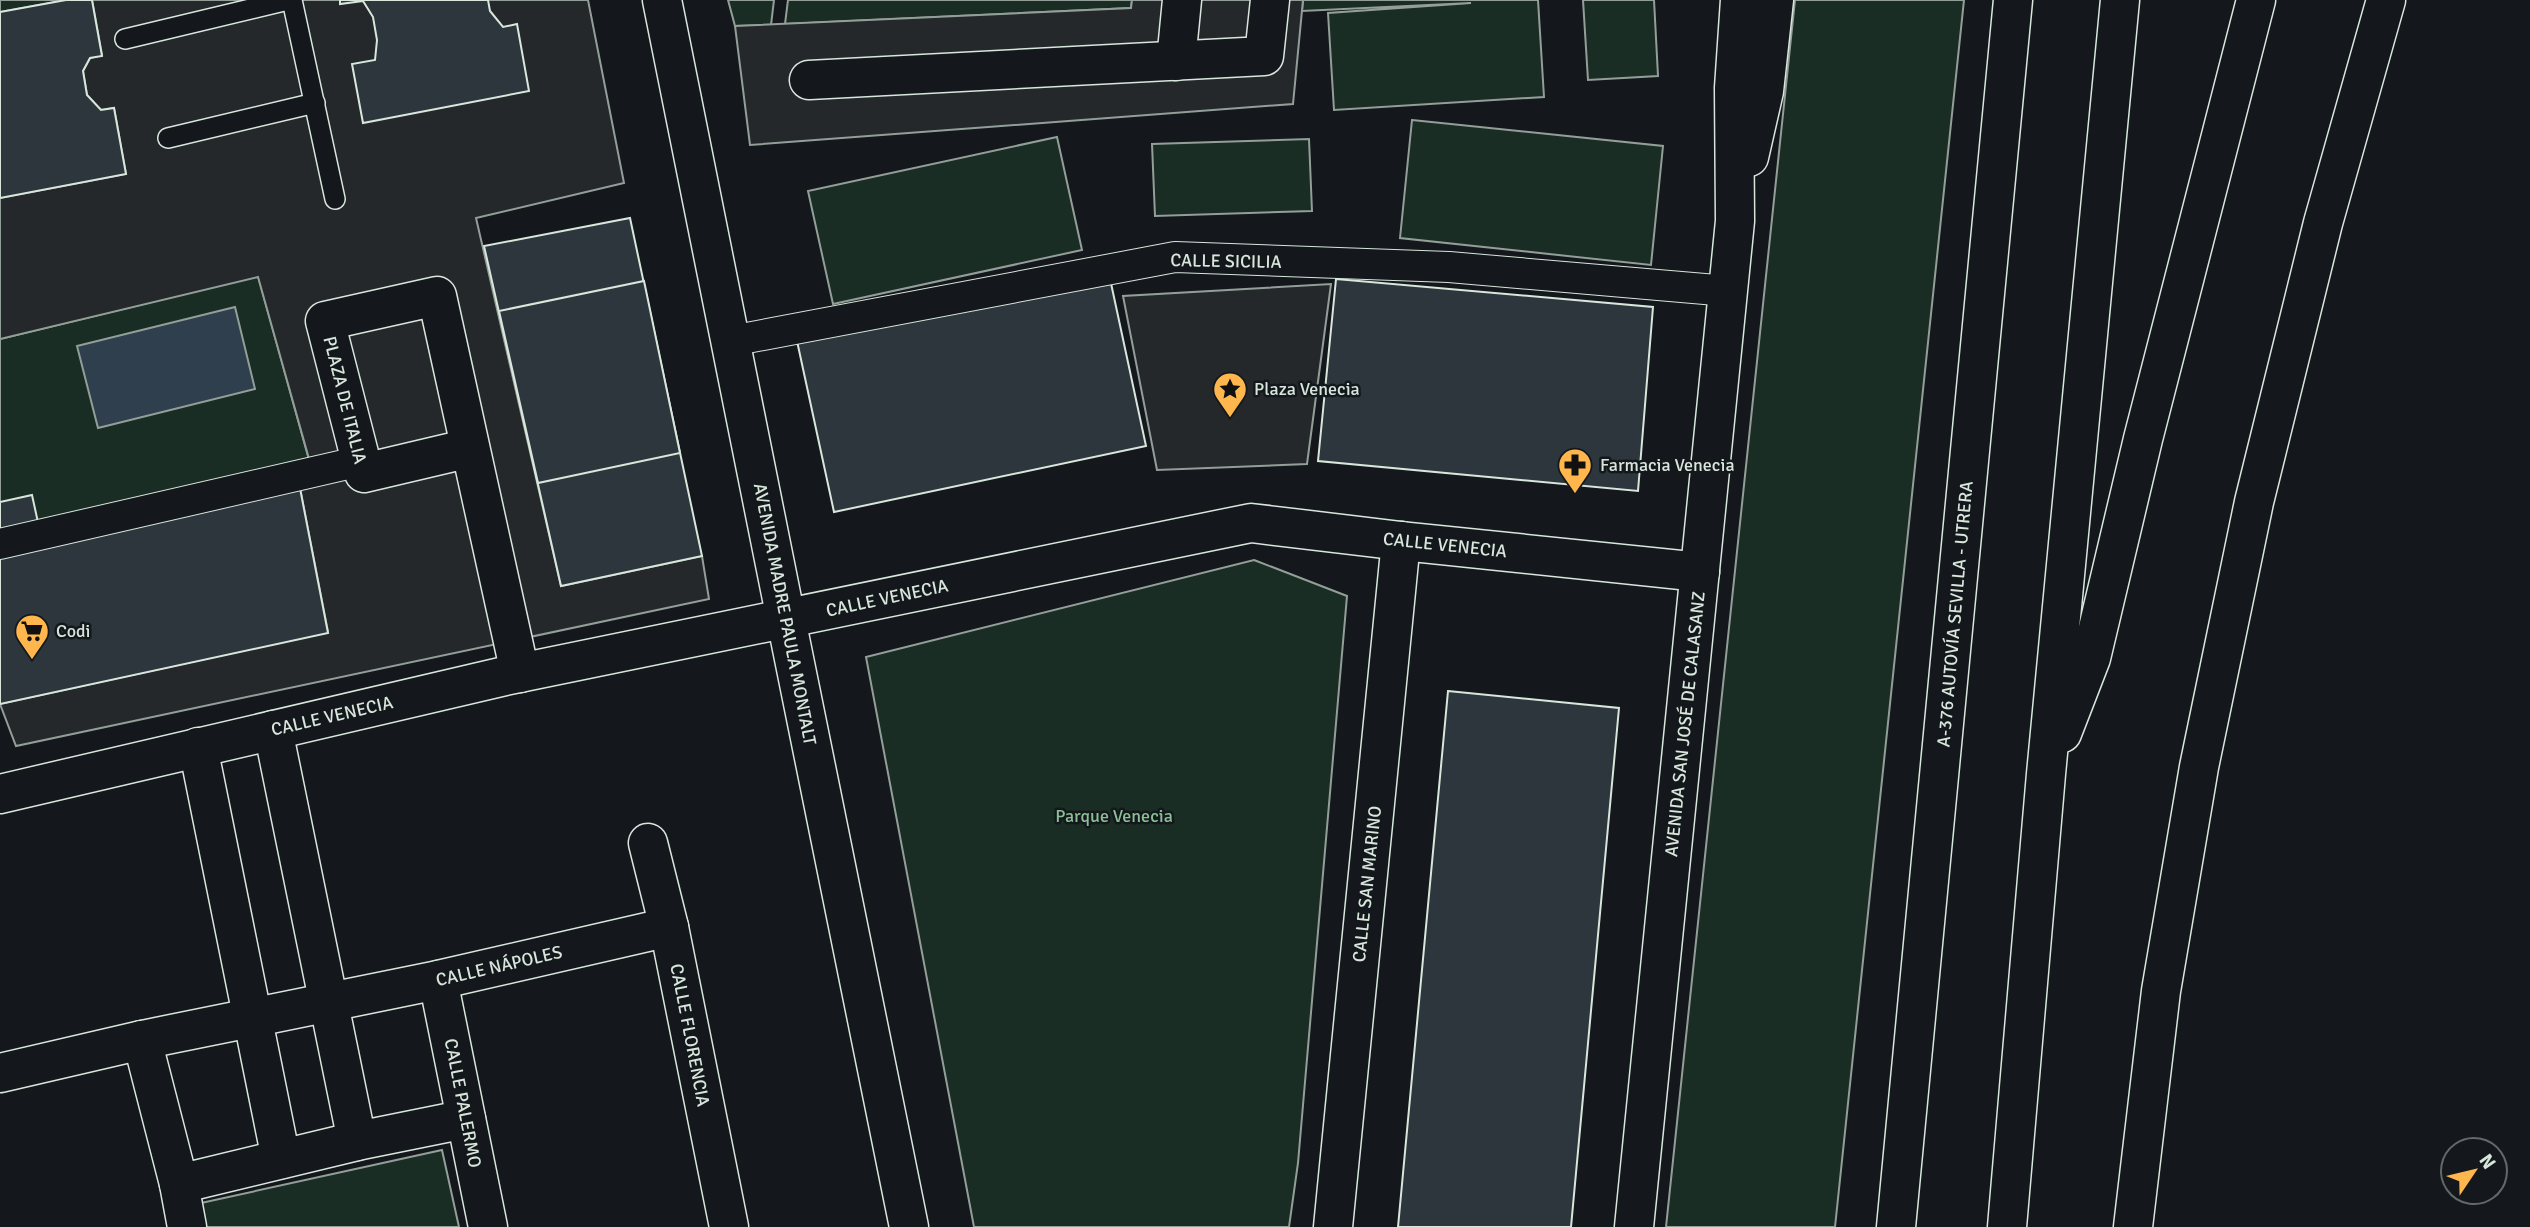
<svg xmlns="http://www.w3.org/2000/svg" width="2530" height="1227" viewBox="0 0 2530 1227" font-family="Signika,sans-serif">
<rect width="100%" height="100%" fill="#14181c"/>
<g fill="#1a2d24" stroke="#939e99" stroke-width="2">
<path d="M0 0H66L0 12Z"/>
<path d="M728 0H774L771 25 735 26Z"/>
<path d="M788 0H1132L1131 8 785 24Z"/>
<path d="M1303 0H1538L1544 97 1334 110 1328 13 1471 3 1302 11Z"/>
<path d="M1583 0H1654L1658 76 1588 80Z"/>
<path d="M1795 0H1964L1835 1227H1666Z"/>
<path d="M1412 120 1663 146 1651 265 1400 238Z"/>
<path d="M1057 137 1082 250 833 304 808 191Z"/>
<path d="M1309 139 1312 211 1155 216 1152 144Z"/>
<path d="M258 276 311 467 0 535V339Z"/>
<path d="M1254 560 1347 596 1298 1163 1289 1227H974L866 657Z"/>
<path d="M442 1150 459 1227H206L201 1203Z"/>
</g>
<g fill="#24282b" stroke="#939e99" stroke-width="2">
<path d="M92 0H588L624 183 476 218 561 586 702 556 709 599 16 746 0 704 328 632 299 483 311 466 258 277 0 339V198L126 174 114 108 101 110 87 95 83 71 90 58 102 55Z"/>
<path d="M1132 0H1303L1293 104 750 145 735 26 1131 8Z"/>
<path d="M1331 284 1307 464 1157 470 1123 296Z"/>
</g>
<path fill="#2f3f4d" stroke="#939e99" stroke-width="2" d="M235 307 255 389 98 428 77 346Z"/>
<g fill="#2c363c" stroke="#d8e6dc" stroke-width="2">
<path d="M66 0H92L102 56 90 58 83 71 87 95 101 110 114 108 126 174 0 198V12Z"/>
<path d="M340 0H488L490 11 503 27 517 24 529 91 363 123 352 64 375 60 377 40 373 17 363 1 340 4Z"/>
<path d="M630 218 702 556 561 586 484 246Z"/>
<path d="M1109 274 1146 446 834 512 797 341Z"/>
<path d="M1336 279 1653 307 1638 491 1318 461Z"/>
<path d="M644 281 680 453 538 483 499 311Z"/>
<path d="M299 483 328 633 0 704V548Z"/>
<path d="M32 495 39 527 0 535V502Z"/>
<path d="M1448 691 1619 708 1571 1227H1398Z"/>
</g>
<g fill="none" stroke-linecap="round" stroke-linejoin="round">
<g stroke="#d8e6dc" stroke-width="22">
<g id="service">
<path d="M292 0 335 199"/>
<path d="M125 39 288 0"/>
<path d="M168 138 315 103"/>
</g>
</g>
<g stroke="#d8e6dc" stroke-width="32">
<g id="pedestrian">
<path d="M731 341 1175 257 1449 267 1728 291"/>
<path d="M0 544 361 461"/>
</g>
</g>
<g stroke="#d8e6dc" stroke-width="41">
<g id="minor">
<path d="M662 0 786 619"/>
<path d="M1176 61 1182 0"/>
<path d="M809 80 1264 56 1270 0"/>
<path d="M470 448 364 473 325 321 437 296 520 673"/>
<path d="M273 730 357 1141"/>
<path d="M198 747 281 1159"/>
<path d="M0 794 505 676 1251 523 1401 541 1700 572"/>
<path d="M648 843 669 927 729 1227"/>
<path d="M438 980 488 1227"/>
<path d="M142 1040 179 1184 357 1141 466 1119"/>
<path d="M0 1073 142 1040 438 980 669 927"/>
<path d="M179 1184 187 1227"/>
<path d="M1333 1227 1401 541"/>
<path d="M2133 1227 2161 991 2199 767 2254 502 2323 223 2386 0"/>
</g>
</g>
<g stroke="#d8e6dc" stroke-width="41">
<g id="tertiary">
<path d="M1749 157 1764 91 1774 0"/>
<path d="M786 619 909 1227"/>
<path d="M1634 1227 1735 221 1734 88 1740 0"/>
</g>
</g>
<g stroke="#d8e6dc" stroke-width="41">
<g id="motorway">
<path d="M2062 733 2091 658 2143 439 2256 0"/>
<path d="M1896 1227 2013 0"/>
<path d="M2007 1227 2046 774 2120 0"/>
</g>
</g>
<use href="#service" stroke="#14181c" stroke-width="19"/>
<use href="#pedestrian" stroke="#14181c" stroke-width="30"/>
<use href="#minor" stroke="#14181c" stroke-width="38"/>
<use href="#tertiary" stroke="#14181c" stroke-width="38"/>
<use href="#motorway" stroke="#14181c" stroke-width="38"/>
</g>
<defs>
<g id="sight-pin" transform="scale(1.75)"><path d="M0 17L-7.5 6A9.5 9.5 0 1 1 7.5 6Z" fill="#ffb74d" stroke="#14181c"/><path d="M0-6L1.8-2.2L6-1.7L2.9 1.2L3.7 5.4L0 3.3L-3.7 5.4L-2.9 1.2L-6-1.7L-1.8-2.2Z" fill="#111"/></g>
<g id="pharmacy-pin" transform="scale(1.75)"><path d="M0 17L-7.5 6A9.5 9.5 0 1 1 7.5 6Z" fill="#ffb74d" stroke="#14181c"/><path d="M-2-6h4v4h4v4h-4v4h-4v-4h-4v-4h4Z" fill="#111"/></g>
<g id="supermarket-pin" transform="scale(1.75)"><path d="M0 17L-7.5 6A9.5 9.5 0 1 1 7.5 6Z" fill="#ffb74d" stroke="#14181c"/><path d="M-6-5.5h2.5l.6 2H6L4.5 2H-2.5L-4.4-4H-6ZM-1.5 3.2a1.3 1.3 0 1 0 .1 0ZM3 3.2a1.3 1.3 0 1 0 .1 0Z" fill="#111"/></g>
</defs>
<g fill-rule="evenodd">
<use href="#sight-pin" x="1230" y="389"/>
<use href="#pharmacy-pin" x="1575" y="465"/>
<use href="#supermarket-pin" x="32" y="631"/>
</g>
<g text-anchor="middle" stroke-width="5" stroke-linejoin="round" paint-order="stroke">
<g font-size="18" fill="#d8e6dc" stroke="#14181c">
<text transform="translate(1226 261) rotate(1)" y="6">CALLE SICILIA</text>
<text transform="translate(345 400) rotate(76)" y="6">PLAZA DE ITALIA</text>
<text transform="translate(1445 545) rotate(6)" y="6">CALLE VENECIA</text>
<text transform="translate(887 598) rotate(-12)" y="6">CALLE VENECIA</text>
<text transform="translate(785 614) rotate(79)" y="6">AVENIDA MADRE PAULA MONTALT</text>
<text transform="translate(1955 614) rotate(-85)" y="6">A-376 AUTOVÍA SEVILLA - UTRERA</text>
<text transform="translate(332 716) rotate(-13)" y="6">CALLE VENECIA</text>
<text transform="translate(1685 724) rotate(-84)" y="6">AVENIDA SAN JOSÉ DE CALASANZ</text>
<text transform="translate(1367 884) rotate(-84)" y="6">CALLE SAN MARINO</text>
<text transform="translate(499 966) rotate(-13)" y="6">CALLE NÁPOLES</text>
<text transform="translate(690 1035) rotate(79)" y="6">CALLE FLORENCIA</text>
<text transform="translate(463 1103) rotate(79)" y="6">CALLE PALERMO</text>
</g>
<g font-size="18" fill="#d8e6dc" stroke="#14181c" text-anchor="start">
<text x="1254" y="395">Plaza Venecia</text>
<text x="1600" y="471">Farmacia Venecia</text>
<text x="56" y="637">Codi</text>
</g>
<g font-size="18" fill="#8ac095" stroke="#14181c">
<text x="1114" y="822">Parque Venecia</text>
</g>
</g>
<g transform="translate(2474 1171) rotate(55)"><circle r="33" fill="#14181c" stroke="#626a69" stroke-width="2"/>
<path d="M0-5L12 26L0 18L-12 26Z" fill="#ffb74d"/>
<text y="-10" font-size="19" font-weight="bold" text-anchor="middle" fill="#d8e6dc">N</text>
</g>
</svg>
